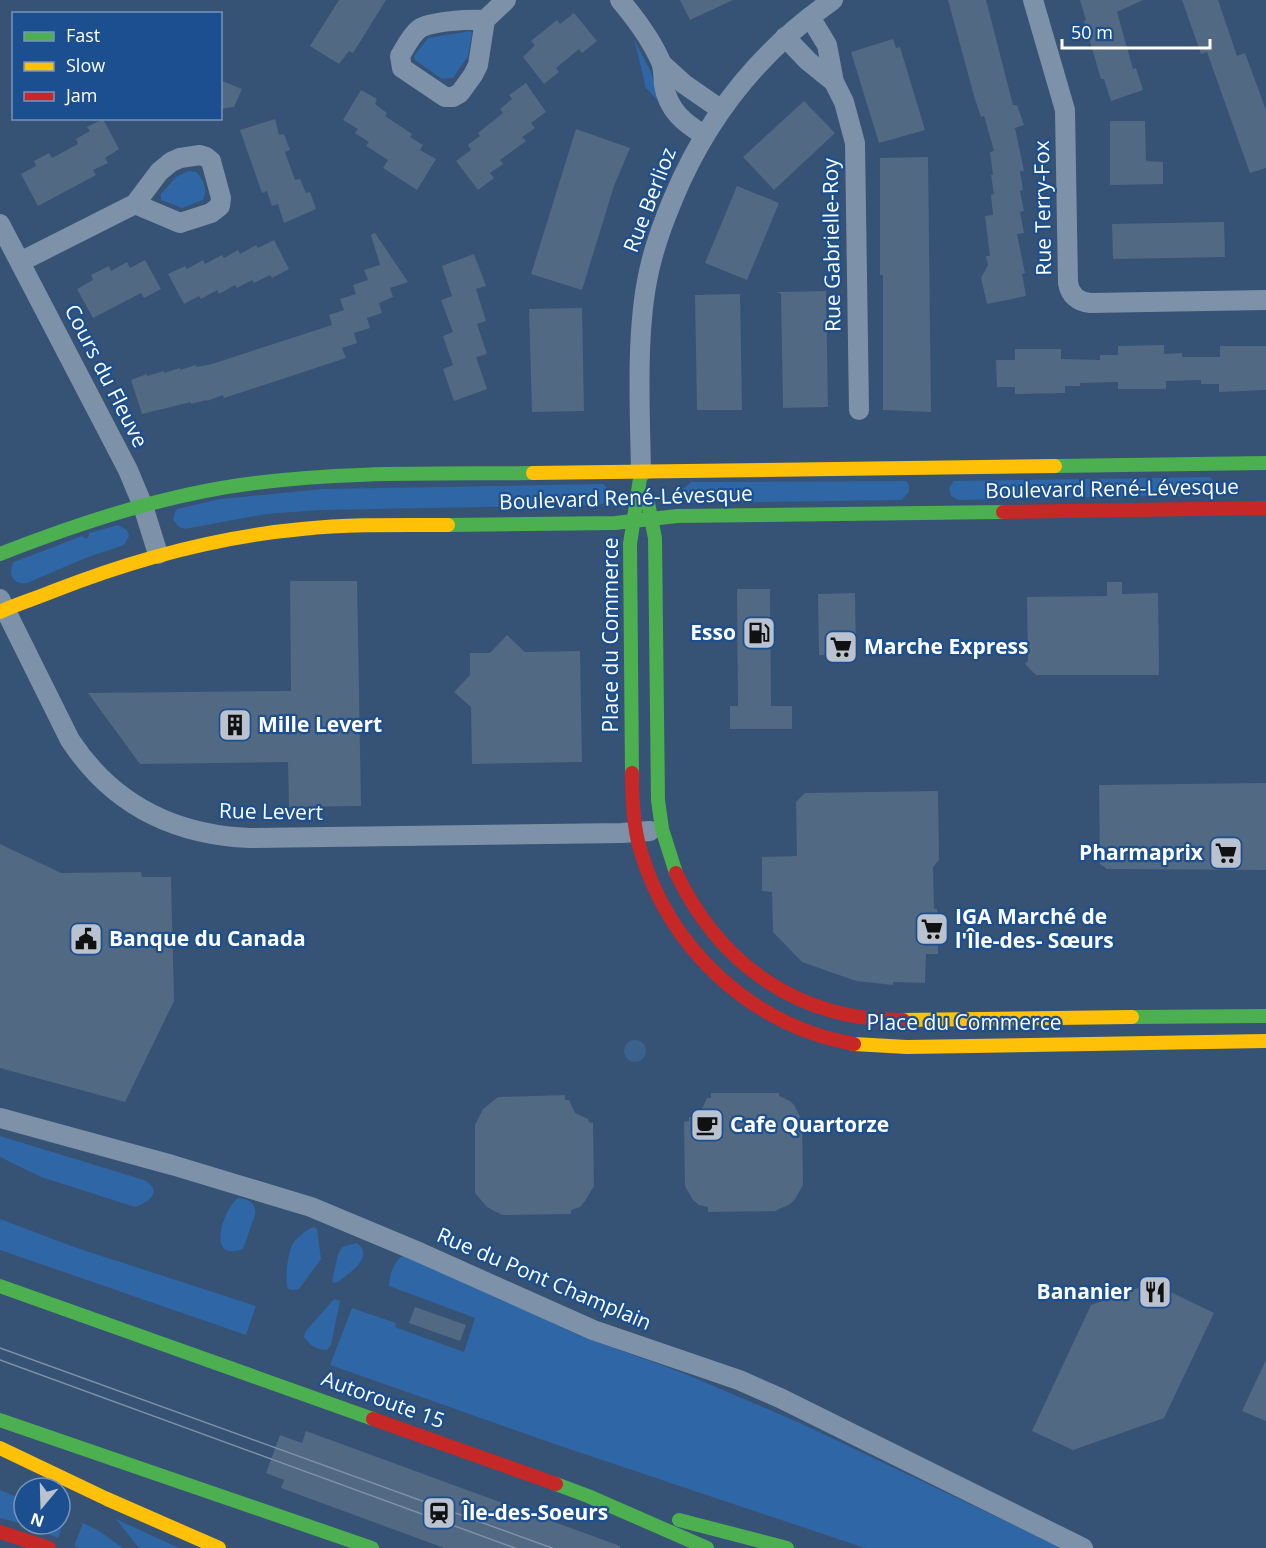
<svg xmlns="http://www.w3.org/2000/svg" width="1266" height="1548" viewBox="0 0 1266 1548" font-family="'Open Sans',sans-serif">
<rect width="100%" height="100%" fill="#365274"/>
<g fill="#2f66a5">
<path d="M470 31 472 33 468 56 453 78 442 79 415 60 414 56 428 38Z"/>
<path d="M634 39 651 72 659 102 646 88Z"/>
<path d="M188 171 196 172C204 179 208 190 203 200L182 208 161 200V194L176 177Z"/>
<path d="M1210 477C1216 483 1215 489 1209 495L959 500 951 496 949 488 954 481Z"/>
<path d="M906 481 909 485V492L902 500 691 503 685 500 683 489 691 482Z"/>
<path d="M603 484 610 491 607 502 599 505 321 510 266 514 185 529 179 527 173 520 175 512 177 509 220 499 323 489Z"/>
<path d="M118 525 127 530 129 536 124 545 88 557 27 583C13 585 7 574 14 562L82 536 86 539 89 536V533Z"/>
<path d="M0 1136 144 1180C164 1191 149 1202 135 1207L41 1177 0 1157Z"/>
<path d="M238 1198C248 1199 257 1203 255 1215L243 1249C205 1263 223 1209 238 1198Z"/>
<path d="M0 1219 74 1247 256 1306 246 1335 0 1250Z"/>
<path d="M314 1227 317 1229 321 1259 299 1289 292 1290 288 1289C284 1280 288 1249 294 1242 299 1236 307 1229 314 1227Z"/>
<path d="M357 1243C376 1257 347 1275 336 1283L332 1282 338 1254 342 1247Z"/>
<path d="M403 1256H414L578 1335 683 1373 798 1422 1062 1548H865L563 1447 330 1365 352 1308 396 1323 395 1327 464 1352 475 1318 389 1286C389 1276 394 1261 403 1256Z"/>
<path d="M334 1299 340 1301 331 1345 327 1350C316 1350 310 1345 304 1337L305 1332Z"/>
<path d="M0 1490 24 1500V1524H60V1516L65 1518 58 1538 27 1525 0 1518Z"/>
<path d="M116 1519 179 1548H139Z"/>
<path d="M83 1523 99 1531 123 1548H78L74 1546Z"/>
</g>
<circle fill="#3b618d" cx="635" cy="1051" r="11"/>
<g fill="#526984">
<path d="M339 0H386L353 53 349 51 339 64 310 46Z"/>
<path d="M680 0H733L690 20Z"/>
<path d="M948 0H986L1013 105H1017L1024 125 1015 128 1024 171H1020L1023 190 1020 191 1024 211 1020 212 1024 233 1017 234 1025 273 1022 274 1026 296 987 304 981 278 988 265 986 256H990L985 216 993 215 991 195 994 194 991 175H993L990 152 994 151 984 116 981 117 974 96Z"/>
<path d="M1080 0H1143L1117 12 1133 69 1136 68 1143 90 1111 101 1104 79H1101L1084 21 1086 20Z"/>
<path d="M1182 0H1218L1237 56 1245 53 1266 110V168L1250 173 1207 52 1201 54Z"/>
<path d="M574 13 597 41 582 53 579 49 556 68 559 72 544 84 523 57 535 45 531 41 557 20 560 24Z"/>
<path d="M893 39 896 48 900 47 925 130 879 143 851 52Z"/>
<path d="M220 80 242 89 234 107 220 109Z"/>
<path d="M526 83 546 112 531 123 535 128 522 137 526 141 500 160 503 164 490 173 494 178 478 190 456 161 471 150 468 145 480 136 478 133 503 113 500 109 512 99 509 95Z"/>
<path d="M361 90 377 99 375 104 387 113 385 116 412 134 410 137 423 145 420 150 436 159 417 190 383 168 388 160 366 146 369 142 355 133 358 129 343 120Z"/>
<path d="M804 101 835 133 774 190 743 157Z"/>
<path d="M103 119 119 149 105 158 108 163 93 170 96 175 38 206 21 174 36 166 34 161 49 153 52 158 78 144 76 139 90 131 87 127Z"/>
<path d="M275 119 279 135 284 134 290 150 285 152 295 180 300 179 306 193 310 192 316 209 284 223 278 204 272 206 267 191 262 193 240 130Z"/>
<path d="M1110 121H1145L1146 161 1163 162V184L1110 185Z"/>
<path d="M576 129 630 148 614 186 582 290 531 274Z"/>
<path d="M928 157 931 412 883 410V275H880V158Z"/>
<path d="M737 186 779 203 747 280 705 263Z"/>
<path d="M1224 222 1225 257 1113 259 1112 224Z"/>
<path d="M375 233 408 282 390 288 393 297 379 303 382 313 367 318 370 328 354 333 357 343 342 348 346 358 224 398 223 395 207 401 206 400 191 404V402L142 414 131 380 147 374V376L164 371V373L180 368V370L196 365V367L212 364 332 325 329 315 344 310 340 299 356 294 353 285 368 280 364 270 380 265 371 235Z"/>
<path d="M274 240 289 269 272 278 270 275 254 283 252 280 237 288 235 285 219 294 217 290 201 299 199 296 184 304 168 274 185 266 187 269 203 260 205 264 222 255 224 258 238 250 240 254 256 245 258 248Z"/>
<path d="M474 254 486 286 476 289 486 321 477 324 487 354 476 357 487 389 454 401 443 369 453 365 443 336 453 332 441 300 452 296 442 266Z"/>
<path d="M145 260 161 289 144 298 141 293 93 318 77 289 93 280 91 275 109 266 111 271 127 262 130 268Z"/>
<path d="M826 291 828 407 783 408 781 294 777 292Z"/>
<path d="M740 294 742 410H697L695 295Z"/>
<path d="M582 308 584 411 532 412 529 309Z"/>
<path d="M1164 345V354L1182 353V357H1220V346H1266V390L1219 392V384H1201V380L1166 381V389H1118V382L1080 383V386H1065V393L1015 394V387H997L996 360H1015V349H1061V359L1100 360V355H1118V346Z"/>
<path d="M290 581H357L361 806 289 807 288 762 140 764 88 693 291 691Z"/>
<path d="M1107 582H1122V594L1158 593 1159 675H1036L1025 664 1028 661 1027 597 1107 596Z"/>
<path d="M737 589H770L771 706H792V729H730V706H738Z"/>
<path d="M855 593 856 655H819L818 594Z"/>
<path d="M507 635 525 652 580 651 582 762 472 764 471 707 454 692 470 675V653H490Z"/>
<path d="M1266 783V870L1107 869 1100 864 1099 785Z"/>
<path d="M938 791 939 860 933 867 934 909H937L938 954H926L925 983 893 982V985L856 981 802 962 773 932 772 892 762 891V857L797 856 796 802 805 793Z"/>
<path d="M0 844 61 873 141 872 142 877H171L174 1001 125 1102 0 1068Z"/>
<path d="M711 1093H779V1096L790 1101 794 1105 802 1120 803 1185 795 1199 790 1204 775 1211 708 1212V1207L699 1205 693 1200 685 1186 684 1122 689 1121V1117H696L701 1111 707 1098H711Z"/>
<path d="M565 1095V1100H569L575 1113 588 1119 589 1122 593 1123 594 1186 585 1201 580 1207 571 1210V1214L502 1215 487 1207 475 1193V1125L483 1109 498 1097Z"/>
<path d="M1152 1283 1214 1313 1164 1418 1073 1450 1032 1431 1091 1305Z"/>
<path d="M415 1307 466 1325 460 1341 409 1323Z"/>
<path d="M1266 1360V1421L1242 1411Z"/>
<path d="M306 1431 620 1546V1548H444L281 1488 284 1480 266 1473 280 1435 302 1443Z"/>
</g>
<g fill="none" stroke-linecap="round" stroke-linejoin="round">
<g stroke="#7d92a8" stroke-width="20">
<path d="M620 0C636 19 651 39 661 62 664 70 663 78 664 85 668 110 684 123 704 135"/>
<path d="M1033 0 1065 110 1068 283C1070 295 1078 302 1090 303L1266 300"/>
<path d="M810 17 827 45 834 82 844 102 855 143 859 410"/>
<path d="M485 20C471 19 430 21 419 29 411 35 405 48 400 56L402 68 445 97H453L460 93 473 75 478 65 485 20 506 0"/>
<path d="M785 37 808 61 834 82"/>
<path d="M663 65 684 84 720 109"/>
<path d="M0 224 128 470 143 506 158 554"/>
<path d="M20 262 135 204 159 172 171 162 180 158 200 155 206 157 211 161 221 198 220 206 211 213 180 223 135 204"/>
<path d="M641 472C640 413 636 339 647 281 652 253 662 225 673 199 707 117 759 51 833 0"/>
<path d="M0 599 70 740C112 804 174 835 250 838L622 833 650 831"/>
<path d="M0 1118 172 1165 311 1207 414 1250 593 1330 739 1380 780 1398 1083 1548"/>
</g>
<g stroke="#4caf50" stroke-width="14">
<path d="M1055 466 1266 463"/>
<path d="M648 503 655 538 658 800 662 829 676 873"/>
<path d="M448 525 615 523 677 516 1003 512"/>
<path d="M0 554C82 522 167 494 255 483 347 471 441 474 533 473"/>
<path d="M632 773 630 544 641 472"/>
<path d="M1132 1017 1266 1016"/>
<path d="M0 1286 373 1419"/>
<path d="M0 1420 372 1548"/>
<path d="M556 1484 588 1496 707 1548"/>
<path d="M679 1520 787 1548"/>
</g>
<g stroke="#ffc107" stroke-width="14">
<path d="M533 473 1055 466"/>
<path d="M0 612C16 604 34 599 51 592 132 560 216 537 302 529 351 524 400 525 448 525"/>
<path d="M903 1020 1132 1017"/>
<path d="M854 1044 907 1047 1266 1041"/>
<path d="M0 1448 107 1499 219 1548"/>
</g>
<g stroke="#c62828" stroke-width="14">
<path d="M1003 512 1266 508"/>
<path d="M632 773C632 798 633 825 640 849 669 949 752 1026 854 1044"/>
<path d="M676 873C720 965 799 1021 903 1020"/>
<path d="M373 1419 556 1484"/>
<path d="M0 1532 49 1548"/>
</g>
<g stroke="#7e92a7" stroke-width="1.5">
<path d="M0 1348 552 1548"/>
<path d="M0 1360 515 1548"/>
</g>
</g>
<defs>
<g id="fuel-square" transform="scale(1.725)"><rect x="-9" y="-9" width="18" height="18" rx="4" fill="#b9c2ce" stroke="#1b4f8f"/><path d="M-5.5-6h7V0h2V4h1.3V-2.5L3-4.5l.8-.8L6-3V5H2.5V1h-1V6h-7ZM-4.2-4.7v3.2H.2V-4.7Z" fill="#111"/></g>
<g id="supermarket-square" transform="scale(1.725)"><rect x="-9" y="-9" width="18" height="18" rx="4" fill="#b9c2ce" stroke="#1b4f8f"/><path d="M-6-5.5h2.5l.6 2H6L4.5 2H-2.5L-4.4-4H-6ZM-1.5 3.2a1.3 1.3 0 1 0 .1 0ZM3 3.2a1.3 1.3 0 1 0 .1 0Z" fill="#111"/></g>
<g id="building-square" transform="scale(1.725)"><rect x="-9" y="-9" width="18" height="18" rx="4" fill="#b9c2ce" stroke="#1b4f8f"/><path d="M-4-6H4V6H1V3H-1V6H-4ZM-2.5-4.3h1.7v1.8h-1.7ZM.8-4.3h1.7v1.8H.8ZM-2.5-1h1.7V.8h-1.7ZM.8-1h1.7V.8H.8Z" fill="#111"/></g>
<g id="civic-square" transform="scale(1.725)"><rect x="-9" y="-9" width="18" height="18" rx="4" fill="#b9c2ce" stroke="#1b4f8f"/><path d="M-.6-6.5H3V-4.5H.6V-3L4-1V1h2V6H-6V1h2V-1L-.6-3ZM-1.2 2.5V6h2.4V2.5Z" fill="#111"/></g>
<g id="cafe-square" transform="scale(1.725)"><rect x="-9" y="-9" width="18" height="18" rx="4" fill="#b9c2ce" stroke="#1b4f8f"/><path d="M-5.5-4.5H6V0H3Q3 3.5 0 3.5H-2.5Q-5.5 3.5-5.5 0ZM3-3.2v2h1.7v-2ZM-6 4.5H4V6H-6Z" fill="#111"/></g>
<g id="restaurant-square" transform="scale(1.725)"><rect x="-9" y="-9" width="18" height="18" rx="4" fill="#b9c2ce" stroke="#1b4f8f"/><path d="M-5-6h1v4h1v-4h1v4h1v-4h1v5L-1.5 .5V6h-2V.5L-5-1ZM5-6V6H3V1.5H1.5Q1.5-4 5-6Z" fill="#111"/></g>
<g id="station-square" transform="scale(1.725)"><rect x="-9" y="-9" width="18" height="18" rx="4" fill="#b9c2ce" stroke="#1b4f8f"/><path d="M-3-6H3Q5-6 5-4V2Q5 4 3 4L4.5 6H3L1.5 4h-3L-3 6H-4.5L-3 4Q-5 4-5 2V-4Q-5-6-3-6ZM-3.5-4v3h7v-3ZM-3.5 1v1.5H-2V1ZM2 1v1.5H3.5V1Z" fill="#111"/></g>
</defs>
<g fill-rule="evenodd">
<use href="#fuel-square" x="759" y="633"/>
<use href="#supermarket-square" x="841" y="647"/>
<use href="#building-square" x="235" y="725"/>
<use href="#supermarket-square" x="1226" y="853"/>
<use href="#supermarket-square" x="932" y="929"/>
<use href="#civic-square" x="86" y="939"/>
<use href="#cafe-square" x="707" y="1125"/>
<use href="#restaurant-square" x="1155" y="1292"/>
<use href="#station-square" x="439" y="1513"/>
</g>
<g text-anchor="middle" stroke-width="4.5" stroke-linejoin="round" paint-order="stroke">
<g font-size="21" fill="#fff" stroke="#1b4f8f">
<text transform="translate(650 200) rotate(-69)" y="7">Rue Berlioz</text>
<text transform="translate(1043 208) rotate(-91)" y="7">Rue Terry-Fox</text>
<text transform="translate(832 245) rotate(-91)" y="7">Rue Gabrielle-Roy</text>
<text transform="translate(106 376) rotate(63)" y="7">Cours du Fleuve</text>
<text transform="translate(1112 489) rotate(-1)" y="7">Boulevard René-Lévesque</text>
<text transform="translate(626 498) rotate(-2)" y="7">Boulevard René-Lévesque</text>
<text transform="translate(611 635) rotate(-90)" y="7">Place du Commerce</text>
<text transform="translate(271 812) rotate(1)" y="7">Rue Levert</text>
<text x="964" y="1030">Place du Commerce</text>
<text transform="translate(544 1279) rotate(23)" y="7">Rue du Pont Champlain</text>
<text transform="translate(383 1400) rotate(20)" y="7">Autoroute 15</text>
</g>
<g font-size="21" font-weight="bold" fill="#fff" stroke="#1b4f8f" text-anchor="start">
<text x="736" y="640" text-anchor="end">Esso</text>
<text x="864" y="654">Marche Express</text>
<text x="258" y="732">Mille Levert</text>
<text x="1203" y="860" text-anchor="end">Pharmaprix</text>
<text x="955" y="924">IGA Marché de<tspan x="955" dy="24">l'Île-des- Sœurs</tspan></text>
<text x="109" y="946">Banque du Canada</text>
<text x="730" y="1132">Cafe Quartorze</text>
<text x="1132" y="1299" text-anchor="end">Bananier</text>
<text x="462" y="1520">Île-des-Soeurs</text>
</g>
</g>
<rect x="12" y="12" width="210" height="108" fill="#1b4f8f" stroke="#7695bc" stroke-width="1.5"/>
<rect x="24" y="32" width="30" height="9" fill="#4caf50" stroke="#7695bc" stroke-width="1.5"/>
<text x="66" y="42" font-size="18" fill="#ffffff">Fast</text>
<rect x="24" y="62" width="30" height="9" fill="#ffc107" stroke="#7695bc" stroke-width="1.5"/>
<text x="66" y="72" font-size="18" fill="#ffffff">Slow</text>
<rect x="24" y="92" width="30" height="9" fill="#c62828" stroke="#7695bc" stroke-width="1.5"/>
<text x="66" y="102" font-size="18" fill="#ffffff">Jam</text>
<g transform="translate(42 1506) rotate(199)"><circle r="28" fill="#1b4f8f" stroke="#7695bc" stroke-width="1.5"/>
<path d="M0-4.5L10 22L0 15L-10 22Z" fill="#b9c2ce"/>
<text y="-9" font-size="16" font-weight="bold" text-anchor="middle" fill="#ffffff">N</text>
</g>
<path d="M1062 39v9h148v-9" fill="none" stroke="#ffffff" stroke-width="3"/>
<text x="1071" y="39" font-size="18" fill="#ffffff" stroke="#1b4f8f" stroke-width="4.5" paint-order="stroke">50 m</text>
</svg>
